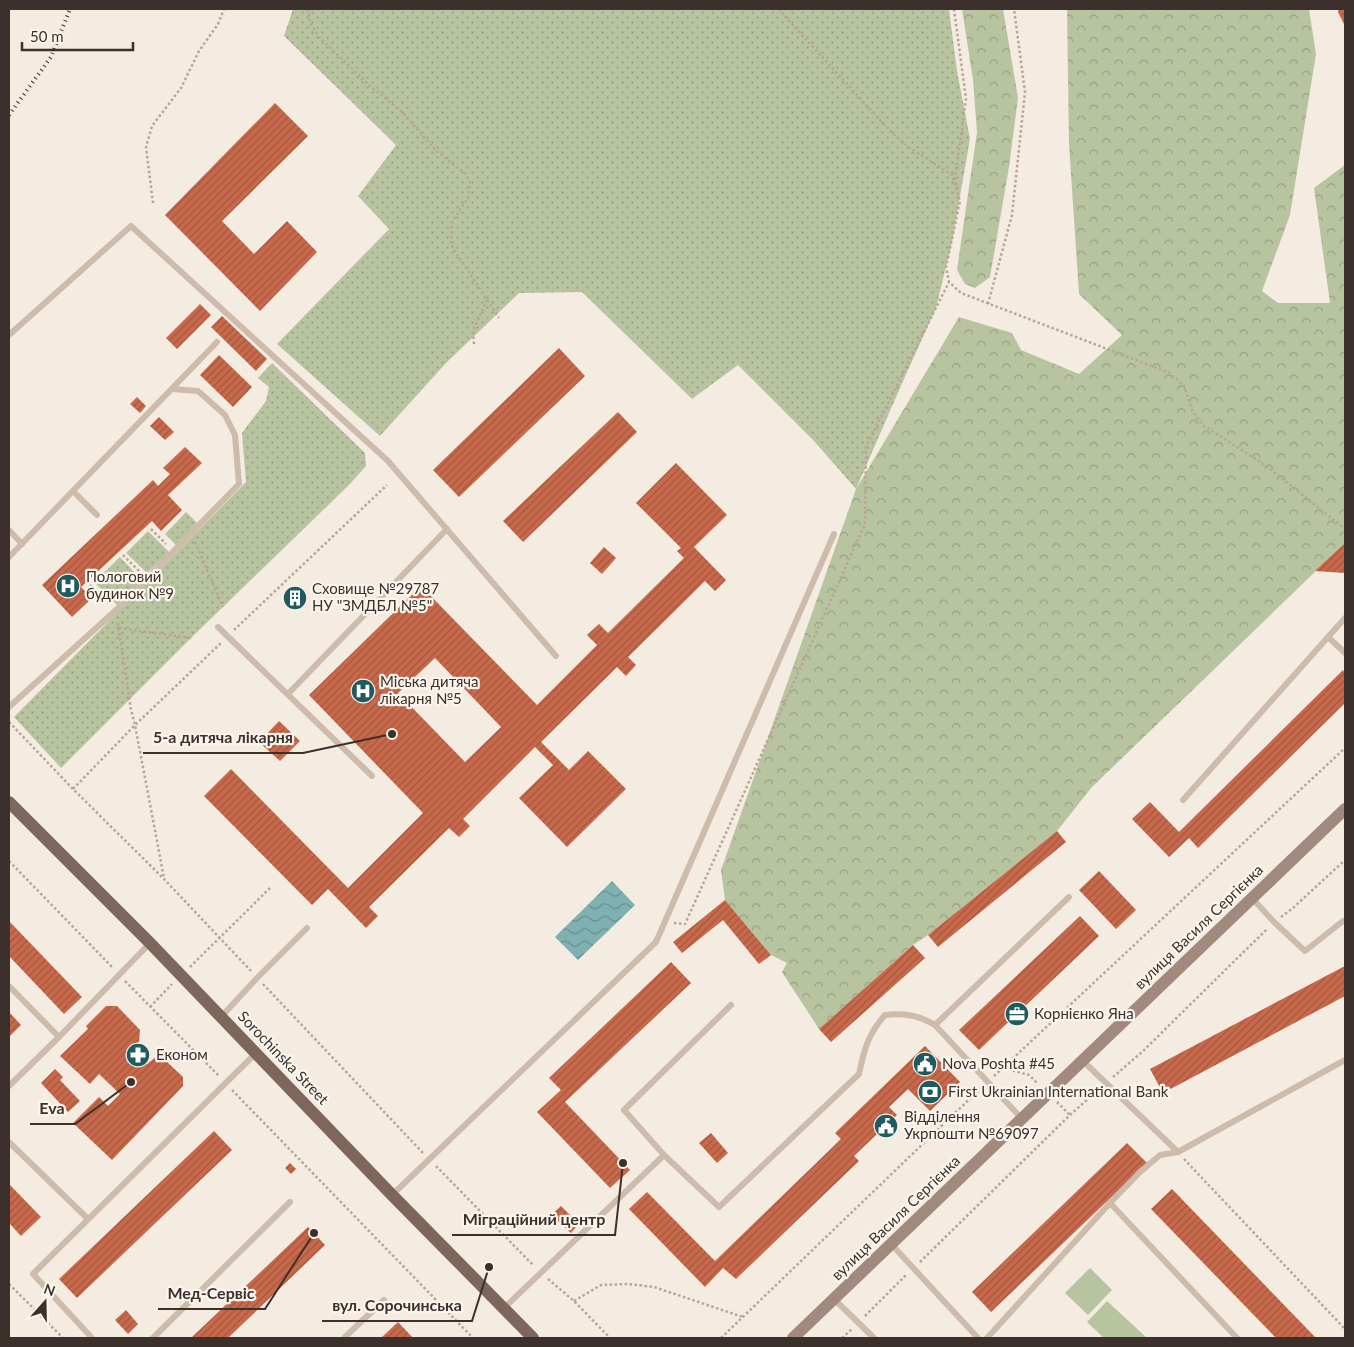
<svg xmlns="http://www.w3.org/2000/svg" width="1354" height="1347" viewBox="0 0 1354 1347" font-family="Lato,sans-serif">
<defs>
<pattern id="grass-dots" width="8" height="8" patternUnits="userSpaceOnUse" patternTransform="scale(1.25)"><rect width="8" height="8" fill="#b8c4a0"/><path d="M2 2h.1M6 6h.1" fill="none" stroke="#97a083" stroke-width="1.8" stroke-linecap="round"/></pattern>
<pattern id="forest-crowns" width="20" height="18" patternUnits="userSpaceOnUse" patternTransform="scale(1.25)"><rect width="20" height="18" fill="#b8c4a0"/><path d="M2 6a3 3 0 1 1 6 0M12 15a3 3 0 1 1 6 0" fill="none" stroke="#97a083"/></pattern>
<pattern id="water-waves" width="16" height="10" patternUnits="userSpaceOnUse" patternTransform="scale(1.25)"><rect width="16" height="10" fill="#7fb0b2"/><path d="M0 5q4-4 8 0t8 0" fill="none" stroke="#699091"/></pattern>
<pattern id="building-hatch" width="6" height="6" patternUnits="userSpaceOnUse" patternTransform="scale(1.25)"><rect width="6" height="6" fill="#c8694b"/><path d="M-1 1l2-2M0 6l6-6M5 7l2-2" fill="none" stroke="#a4573f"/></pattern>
</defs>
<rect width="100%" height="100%" fill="#f4ebe1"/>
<g fill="url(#grass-dots)">
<path d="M293 9H949L957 71 970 139 952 242 936 308 903 381 856 489 814 441 738 365 692 399 582 292 519 293 446 363 380 436 277 344 389 229 358 196 396 145 284 36Z"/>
<path d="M272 363 365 453 366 466 350 484 191 638 61 768 14 717 246 482 242 433 266 401 269 387 258 378Z"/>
<path d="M186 512 198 524 177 546 165 534Z"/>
<path d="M148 531 169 552 147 573 126 553Z"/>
<path d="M120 557 142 580 117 605 94 582Z"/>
</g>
<g fill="url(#forest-crowns)">
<path d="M962 9H1003L1018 98 1009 167 990 277 975 288 965 284 957 270 977 132 973 80Z"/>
<path d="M1067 9H1309L1316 54 1290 215 1262 291 1278 303H1330L1314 188 1345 165V543L1092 787 1057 831 928 935 913 945 819 1029 782 972 787 963 771 955 725 900 721 870 856 489 959 317 1012 333 1021 350 1079 374 1122 335 1079 294 1069 144Z"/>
</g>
<g fill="#b8c4a0">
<path d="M1090 1268 1112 1290 1088 1315 1065 1293Z"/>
<path d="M1107 1301 1147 1338H1104L1087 1322Z"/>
</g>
<path fill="url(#water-waves)" d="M612 881 635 905 578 960 555 937Z"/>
<g fill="url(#building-hatch)" fill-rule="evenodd">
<path d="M1339 9H1345V26L1338 12Z"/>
<path d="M275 103 308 136 222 221 254 254 287 221 317 252 260 311 165 215Z"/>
<path d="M200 304 211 315 177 349 166 338Z"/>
<path d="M222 316 267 359 256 371 211 327Z"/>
<path d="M559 348 585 376 459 497 433 470Z"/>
<path d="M219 355 252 387 233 407 200 375Z"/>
<path d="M137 397 146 406 140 413 130 404Z"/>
<path d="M618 412 637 432 523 542 503 521Z"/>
<path d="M159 417 174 432 165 440 150 426Z"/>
<path d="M185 447 202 463 168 495 182 510 161 531 152 521 81 587 92 598 72 617 42 585 153 480 158 486 170 474 163 468Z"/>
<path d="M676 463 727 515 694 547 726 580 715 591 705 581 628 657 636 665 626 676 617 667 541 742 569 770 588 751 626 789 567 847 519 798 553 765 535 747 463 819 470 826 459 837 449 828 369 907 378 916 366 928 328 889 312 905 204 796 231 769 348 888 423 813 309 695 421 586 537 705 597 645 587 635 599 624 608 633 684 558 677 551 681 548 636 503ZM435 658 501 727 465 762 398 693Z"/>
<path d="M1345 543V573L1315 571Z"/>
<path d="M604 547 616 558 602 574 590 563Z"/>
<path d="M291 588 304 602 299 607 286 594Z"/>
<path d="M1343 670 1345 673V703L1198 848 1189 838 1169 857 1132 819 1150 802 1179 832Z"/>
<path d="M279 721 300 741 280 761 259 742Z"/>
<path d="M1057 831 1066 842 938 947 928 935Z"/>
<path d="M1099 871 1136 910 1116 929 1079 890Z"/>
<path d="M725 900 771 955 759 964 723 920 682 953 673 942Z"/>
<path d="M1080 916 1099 936 979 1050 959 1030Z"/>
<path d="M9 921 82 997 64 1014 9 956Z"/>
<path d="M913 945 925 958 831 1042 819 1029Z"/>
<path d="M671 962 691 983 565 1102 630 1170 610 1188 537 1112 561 1090 549 1078Z"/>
<path d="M1345 966V996L1163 1093 1150 1069Z"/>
<path d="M106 1006H117L140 1030 139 1042 132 1049 147 1064 156 1057 164 1059 183 1077V1086L112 1160 73 1123 99 1097 108 1106 120 1094 99 1074 90 1084 60 1056 88 1029 86 1026Z"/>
<path d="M10 1013 21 1025 9 1037V1014Z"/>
<path d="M925 1046 960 1082 930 1111 908 1089 889 1107 897 1115 854 1156 859 1161 736 1279 723 1268 705 1287 629 1209 647 1192 715 1261 841 1139 835 1133Z"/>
<path d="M55 1069 63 1077 60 1080 80 1101 68 1112 41 1083Z"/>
<path d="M214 1131 232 1150 77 1298 59 1279Z"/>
<path d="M711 1133 728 1153 717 1163 699 1143Z"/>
<path d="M1127 1143 1147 1163 991 1312 972 1292Z"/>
<path d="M290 1163 296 1169 291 1174 285 1168Z"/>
<path d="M9 1184 41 1217 21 1236 9 1223Z"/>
<path d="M1172 1189 1316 1338H1276L1151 1209Z"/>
<path d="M561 1206 579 1224 571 1233 551 1215Z"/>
<path d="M308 1227 325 1245 228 1338H191Z"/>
<path d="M126 1310 138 1324 128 1334 115 1320Z"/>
<path d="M398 1322 413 1338H381Z"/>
</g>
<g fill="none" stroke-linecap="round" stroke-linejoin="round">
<g stroke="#b9a596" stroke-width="2.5" stroke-dasharray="2.5 2.5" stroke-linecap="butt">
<path d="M308 9 310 23 319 37 369 85 402 112 436 151 465 173 470 183 468 198 452 222 451 245 499 318"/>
<path d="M778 9 893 134 910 148 952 175 960 201 946 267 949 282 961 293 1170 373 1184 386 1193 412 1203 425 1265 465 1345 529"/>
<path d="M954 9 966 99 955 178 957 185"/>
<path d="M153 203 146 147 152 126 181 88 199 51 218 24 224 9"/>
<path d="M988 304 1012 215 1025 92 1014 9"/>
<path d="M474 344 473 331 487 300"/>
<path d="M151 529 166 544"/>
<path d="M195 542 223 607"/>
<path d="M123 555 139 571"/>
<path d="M90 585 108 603"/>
<path d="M118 623 131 710 135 725 164 878"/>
<path d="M119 628 191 638"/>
<path d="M234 630 387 485"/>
<path d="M9 722 73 789 164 879 251 971"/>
<path d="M73 789 135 725 221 643"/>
<path d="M9 861 113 968"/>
<path d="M1281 917 1293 908 1345 860"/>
<path d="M674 923 685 924 865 524 866 447 949 282"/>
<path d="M190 967 270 888"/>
<path d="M125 981 218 1075"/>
<path d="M263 984 423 1153"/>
<path d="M150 1007 172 984"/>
<path d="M1003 1068 1029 1075 1038 1084"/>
<path d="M994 1076 1345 748"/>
<path d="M1113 1077 1142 1052 1268 928"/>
<path d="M232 1090 473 1338"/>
<path d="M1057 1102 1070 1115"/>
<path d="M1184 1159 1345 1329"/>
<path d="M436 1166 533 1265"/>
<path d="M920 1262 1070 1115 1098 1090"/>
<path d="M548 1279 574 1301 610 1338"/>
<path d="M9 1284 63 1338"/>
<path d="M574 1301 601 1285 628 1284 654 1287 743 1317"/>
<path d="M865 1316 907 1274"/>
<path d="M721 1338 981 1088"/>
<path d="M842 1338 852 1329"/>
</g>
<g stroke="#cdbbac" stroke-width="6">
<path d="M9 335 131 226 388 461 556 656"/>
<path d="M74 492 97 515"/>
<path d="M9 530 22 544"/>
<path d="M9 557 217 342"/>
<path d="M218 627 372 776"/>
<path d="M1328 637 1345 653"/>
<path d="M288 694 447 529"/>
<path d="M9 707 116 610 239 484 235 435 225 415 198 391 172 389"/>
<path d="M1183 800 1345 618"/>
<path d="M1252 898 1274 922 1305 951 1343 921"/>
<path d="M9 986 59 1037"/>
<path d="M221 1017 257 978 307 928"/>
<path d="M1083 1061 1178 1152 1345 1060"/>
<path d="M9 1086 59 1037 150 943"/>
<path d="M1022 1119 935 1025 1069 897"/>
<path d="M9 1142 88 1219"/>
<path d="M664 1155 624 1110 731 1005"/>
<path d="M392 1195 656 942 834 534"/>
<path d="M1110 1203 1140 1172 1160 1155 1178 1152"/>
<path d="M892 1245 978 1338"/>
<path d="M834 1299 874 1338"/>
<path d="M503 1309 664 1155 719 1207 859 1074C864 1050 868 1034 885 1015 904 1013 918 1015 935 1025"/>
<path d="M92 1338 33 1274 256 1053"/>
<path d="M153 1338 290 1202"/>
<path d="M344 1338 384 1300"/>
<path d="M987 1338 1110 1203 1237 1338"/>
</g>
<path stroke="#a18a7d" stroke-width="12" d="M793 1338 1345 809"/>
<path stroke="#7d675c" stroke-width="12" d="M9 802 150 943 392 1195 533 1338"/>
<path stroke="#3b302b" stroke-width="4" stroke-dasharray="1 4" stroke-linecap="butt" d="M9 115 51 57 70 9"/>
</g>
<defs>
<g id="hospital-disc" transform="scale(1.25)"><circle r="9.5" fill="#1f5a5e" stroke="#fbf5ee"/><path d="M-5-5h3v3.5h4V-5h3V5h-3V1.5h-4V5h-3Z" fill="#fff"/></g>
<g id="building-disc" transform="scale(1.25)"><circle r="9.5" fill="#1f5a5e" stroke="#fbf5ee"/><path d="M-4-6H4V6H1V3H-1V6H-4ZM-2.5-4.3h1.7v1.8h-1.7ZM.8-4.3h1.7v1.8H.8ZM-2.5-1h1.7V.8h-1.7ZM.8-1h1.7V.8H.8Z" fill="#fff"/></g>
<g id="office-disc" transform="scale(1.25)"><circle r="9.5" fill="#1f5a5e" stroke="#fbf5ee"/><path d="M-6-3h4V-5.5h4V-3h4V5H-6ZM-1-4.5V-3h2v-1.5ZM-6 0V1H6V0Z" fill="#fff"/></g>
<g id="pharmacy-disc" transform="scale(1.25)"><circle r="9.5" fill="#1f5a5e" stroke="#fbf5ee"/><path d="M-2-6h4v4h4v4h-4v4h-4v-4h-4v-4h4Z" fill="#fff"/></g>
<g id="civic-disc" transform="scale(1.25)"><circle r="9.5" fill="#1f5a5e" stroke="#fbf5ee"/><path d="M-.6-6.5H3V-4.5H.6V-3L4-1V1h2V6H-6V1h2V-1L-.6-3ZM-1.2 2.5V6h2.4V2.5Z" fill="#fff"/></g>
<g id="bank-disc" transform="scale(1.25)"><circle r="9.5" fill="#1f5a5e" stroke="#fbf5ee"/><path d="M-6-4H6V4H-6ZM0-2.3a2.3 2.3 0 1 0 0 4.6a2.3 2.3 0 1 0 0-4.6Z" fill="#fff"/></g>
</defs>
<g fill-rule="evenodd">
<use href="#hospital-disc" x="68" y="586"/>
<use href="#building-disc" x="295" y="598"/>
<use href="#hospital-disc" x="363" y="691"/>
<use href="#office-disc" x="1017" y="1014"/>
<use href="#pharmacy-disc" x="138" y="1055"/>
<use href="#civic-disc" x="925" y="1064"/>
<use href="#bank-disc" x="930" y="1092"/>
<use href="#civic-disc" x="886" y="1126"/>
</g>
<g text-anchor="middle" stroke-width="4.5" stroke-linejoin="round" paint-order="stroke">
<g font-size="15" fill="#3b302b" stroke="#fbf5ee" text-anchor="start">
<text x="86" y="582">Пологовий<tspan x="86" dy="17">будинок №9</tspan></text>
<text x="312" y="594">Сховище №29787<tspan x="312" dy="17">НУ "ЗМДБЛ №5"</tspan></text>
<text x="380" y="687">Міська дитяча<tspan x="380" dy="17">лікарня №5</tspan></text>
<text x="1034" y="1019">Корнієнко Яна</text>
<text x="156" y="1060">Економ</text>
<text x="942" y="1069">Nova Poshta #45</text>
<text x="948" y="1097">First Ukrainian International Bank</text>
<text x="904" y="1122">Відділення<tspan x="904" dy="17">Укрпошти №69097</tspan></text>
</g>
<g font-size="15" fill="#3b302b" stroke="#fbf5ee">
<text transform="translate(1199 927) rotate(-44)" y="5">вулиця Василя Сергієнка</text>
<text transform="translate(283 1058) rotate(46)" y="5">Sorochinska Street</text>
<text transform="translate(896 1218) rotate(-44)" y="5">вулиця Василя Сергієнка</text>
</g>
</g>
<path fill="none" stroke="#3b302b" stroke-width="2" d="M392 734L303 753H143M131 1082L75 1124H30M623 1163L615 1235H452M314 1233L265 1309H158M489 1267L472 1321H322"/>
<g fill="#3b302b" stroke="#fbf5ee" stroke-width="2">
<circle cx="392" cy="734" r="5"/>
<circle cx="131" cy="1082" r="5"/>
<circle cx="623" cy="1163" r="5"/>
<circle cx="314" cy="1233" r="5"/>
<circle cx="489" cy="1267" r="5"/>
</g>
<g font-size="16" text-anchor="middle" font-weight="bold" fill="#3b302b" stroke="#fbf5ee" stroke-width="4.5" stroke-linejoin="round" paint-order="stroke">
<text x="223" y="743">5-а дитяча лікарня</text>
<text x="52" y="1114">Eva</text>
<text x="534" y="1225">Міграційний центр</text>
<text x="211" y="1299">Мед-Сервіс</text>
<text x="397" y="1311">вул. Сорочинська</text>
</g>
<rect width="1354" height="1347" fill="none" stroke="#3b302b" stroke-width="20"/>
<g transform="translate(45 1302) rotate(20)" stroke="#fbf5ee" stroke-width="4" paint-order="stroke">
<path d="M0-4L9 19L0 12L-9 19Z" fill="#3b302b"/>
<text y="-8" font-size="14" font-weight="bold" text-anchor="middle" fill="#3b302b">N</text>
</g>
<path d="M22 42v8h111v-8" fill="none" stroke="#3b302b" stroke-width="2.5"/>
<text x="30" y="42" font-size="15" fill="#3b302b" stroke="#fbf5ee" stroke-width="4" paint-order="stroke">50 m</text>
</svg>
